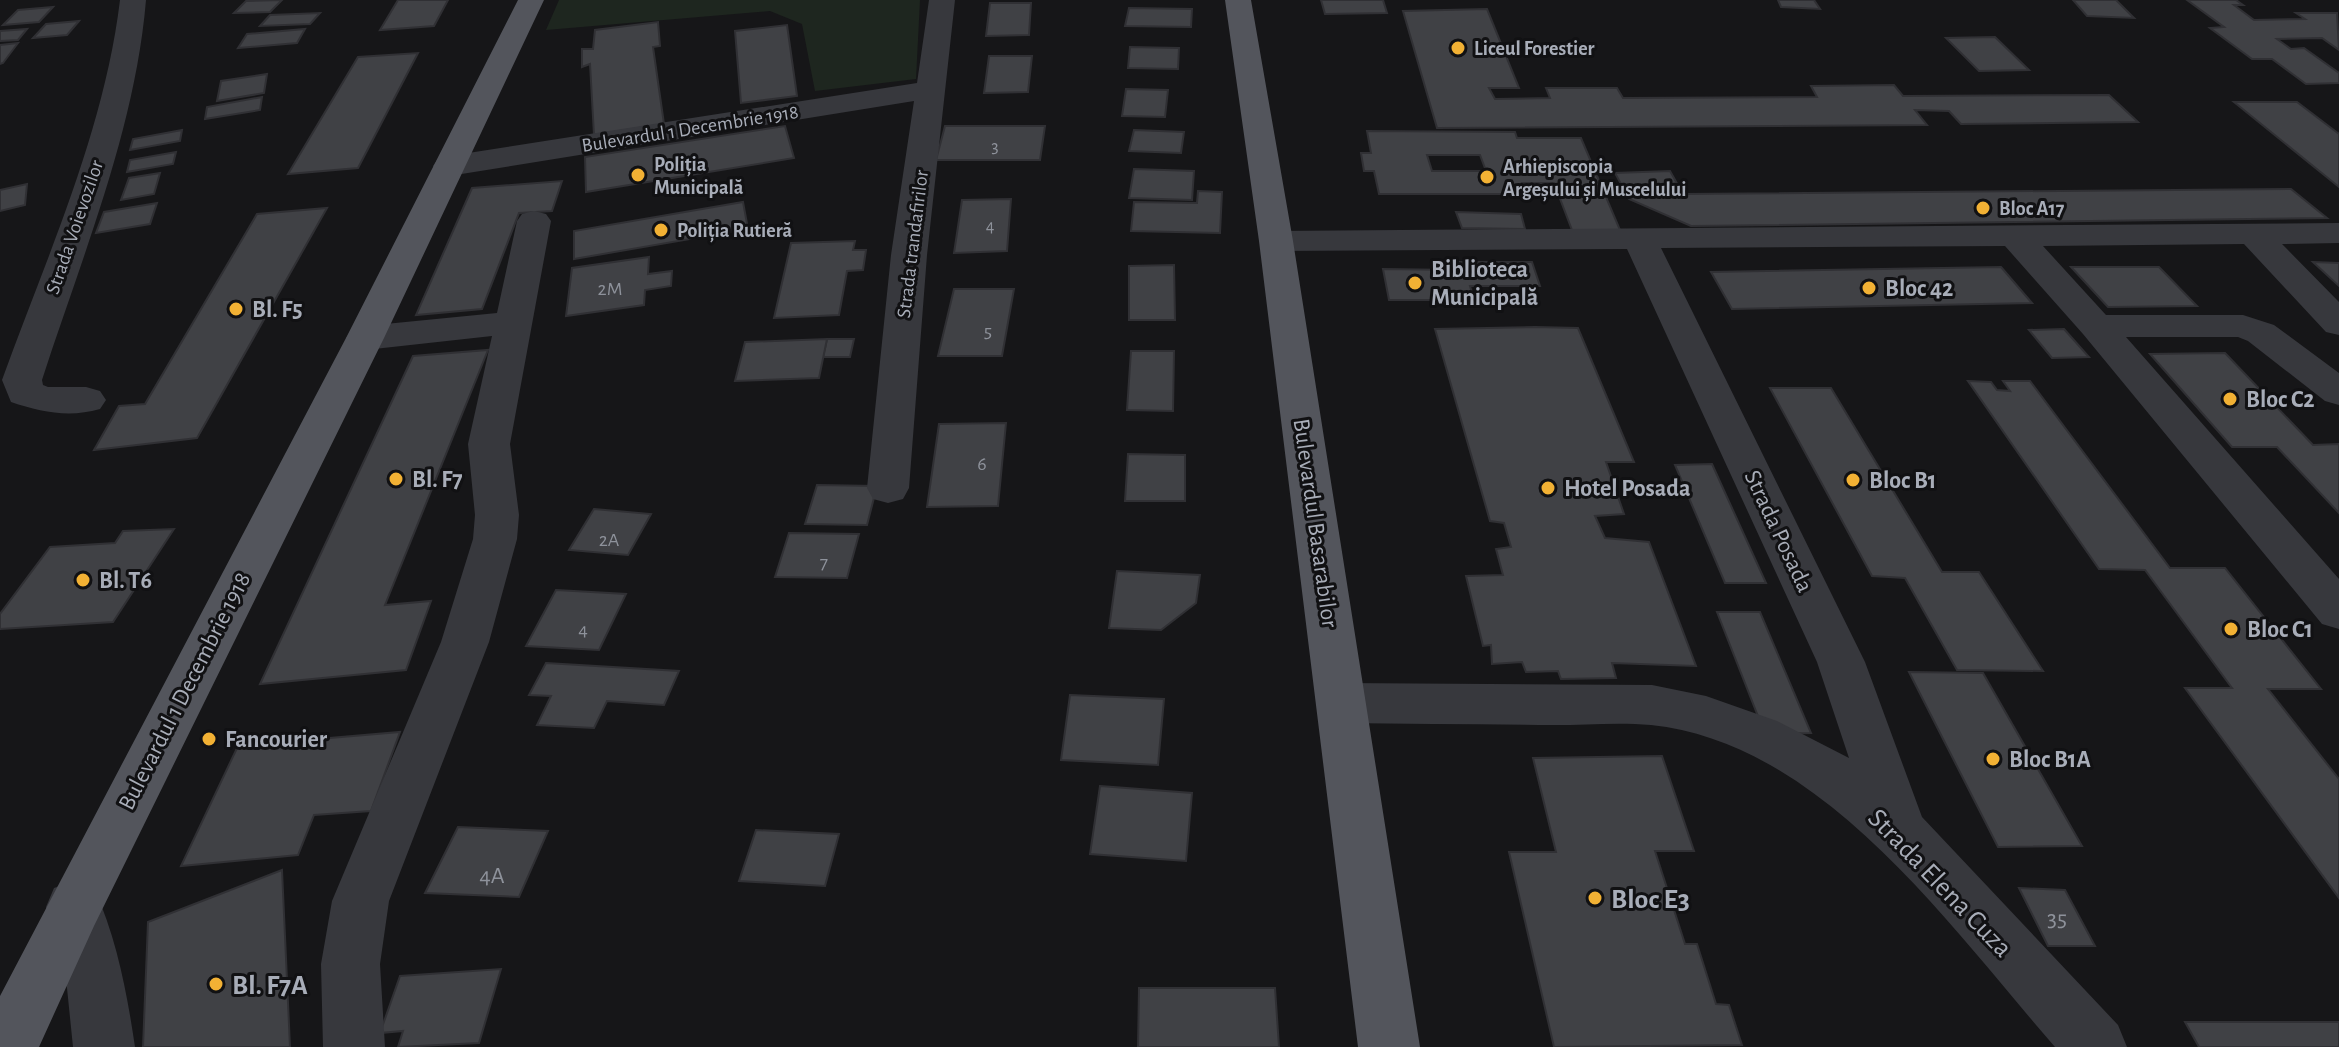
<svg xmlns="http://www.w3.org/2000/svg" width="2339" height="1047" viewBox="0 0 2339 1047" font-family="'Alegreya Sans',sans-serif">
<rect width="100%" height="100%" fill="#161618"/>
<path fill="#1e261f" d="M559 0H920L916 79 815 91 802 24 770 11 546 30Z"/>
<g fill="#404145" stroke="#303034" stroke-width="2" fill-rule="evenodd">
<path d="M282 0 270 12 234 13 246 1Z"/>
<path d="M398 0H448L434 26 380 30Z"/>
<path d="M1321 0H1383L1387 13 1325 14Z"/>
<path d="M1778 0H1814L1820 9 1781 7Z"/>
<path d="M2073 0H2116L2134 18 2087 16Z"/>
<path d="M2187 0H2236L2243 5H2234L2254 20 2305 19 2296 13H2337L2339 50 2322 38 2277 39 2291 49 2304 48 2339 73V83L2306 84 2272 59H2252L2210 28 2224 27Z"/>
<path d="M990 3H1031L1029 35 986 36Z"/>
<path d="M53 7 39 22 3 25 18 10Z"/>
<path d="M1129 8 1192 9 1191 27 1125 26Z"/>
<path d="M1487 9 1519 88H1489L1495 99 1550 98 1546 88H1617L1623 98 1817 97 1811 86 1894 85 1903 96 2109 95 2138 122 1961 124 1949 111 1915 110 1927 125 1437 128 1403 11Z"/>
<path d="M320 13 310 24 260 26 270 15Z"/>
<path d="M79 21 67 35 33 38 46 24Z"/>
<path d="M658 22 660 46 653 47 664 124 594 135 590 64 582 67V49H593L595 30Z"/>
<path d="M787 25 797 96 741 103 735 31Z"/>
<path d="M27 29 18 40 0 41V31Z"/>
<path d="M305 29 297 43 238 48 247 34Z"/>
<path d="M1995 37 2029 70 1979 71 1946 38Z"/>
<path d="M18 43 3 63 0 64V45Z"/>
<path d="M1130 47 1179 48 1178 69 1128 68Z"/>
<path d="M418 53 358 168 288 174 358 57Z"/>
<path d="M989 56H1032L1028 92 984 93Z"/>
<path d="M267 74 264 93 217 101 221 81Z"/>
<path d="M1126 89 1168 90 1165 117 1122 116Z"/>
<path d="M262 97 260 110 205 119 207 107Z"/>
<path d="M2234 102H2297L2339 134V187Z"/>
<path d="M785 126 794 158 586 192 585 157Z"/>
<path d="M945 126H1045L1040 160H936Z"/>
<path d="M182 130 180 141 130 150 133 139Z"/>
<path d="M1134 130 1184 132 1181 153 1129 151Z"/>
<path d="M1367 131 1515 132 1517 138H1581L1620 230H1572L1554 183H1522L1526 194H1379L1374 171H1364L1361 153H1371ZM1427 155H1480L1486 171H1432Z"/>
<path d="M176 152 173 164 127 172 130 160Z"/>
<path d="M1134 169 1194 171 1192 200 1129 198Z"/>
<path d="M1670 171 1683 194 2291 189 2327 218 1691 226 1629 199 1615 173Z"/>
<path d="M160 173 154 194 121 200 129 178Z"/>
<path d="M562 181 552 211 519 213 482 309 416 315 472 188Z"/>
<path d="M27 184 25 205 0 211V190Z"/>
<path d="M1198 191 1222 192 1220 233 1131 231 1134 202 1197 203Z"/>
<path d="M1011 199 1007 251 954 253 962 200Z"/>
<path d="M743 202 748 229 574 259V231Z"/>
<path d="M157 203 150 224 96 233 104 212Z"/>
<path d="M327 208 197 438 94 450 119 406 145 404 257 214Z"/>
<path d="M1456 212 1521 214 1525 229 1462 228Z"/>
<path d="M855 241 853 250H866L863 270 847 271 839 315 774 318 791 243Z"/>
<path d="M649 257 648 274 672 271 671 286 645 290 644 305 566 316 572 268Z"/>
<path d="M1453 262H1532L1540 286H1470L1474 300H1389L1383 269 1456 270Z"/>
<path d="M2313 262 2339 263V286Z"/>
<path d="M1174 265 1175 320H1129V266Z"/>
<path d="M2001 267 2032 303 1732 309 1711 272Z"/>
<path d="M2071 267H2159L2197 306 2108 307Z"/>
<path d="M954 289H1014L1002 356H938Z"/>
<path d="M1535 327 1578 328 1634 462H1606L1624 514 1595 516 1605 538 1649 542 1696 666 1612 663 1616 678 1561 679 1558 671 1526 672 1522 662 1492 664 1491 645 1483 646 1466 576 1503 575 1496 549 1511 547 1504 523 1490 521 1435 329Z"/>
<path d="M2064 329 2089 357 2052 358 2029 330Z"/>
<path d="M827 339H854L850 357H823Z"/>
<path d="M827 339 819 378 735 381 745 342Z"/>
<path d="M488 350 385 605 431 601 406 670 260 684 413 356Z"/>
<path d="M1131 351H1174L1173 411 1127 410Z"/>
<path d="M2225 353 2313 445 2339 444V513L2277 447H2232L2150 354Z"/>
<path d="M1968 381 1991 382 1997 390 2010 391 2003 381H2030L2170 568H2225L2321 689H2268L2339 779V898L2185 688H2232L2145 570 2099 569Z"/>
<path d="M1770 388H1831L1942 572H1979L2043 671 1957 670 1905 578 1872 576Z"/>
<path d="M1006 423 998 506 927 507 939 424Z"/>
<path d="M1128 454 1185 455V501H1125Z"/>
<path d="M1712 464 1766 583H1725L1675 465Z"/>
<path d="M817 485 877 486 867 525 805 524Z"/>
<path d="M594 509 651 514 628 555 569 550Z"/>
<path d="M174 529 113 622 0 629V614L50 547 115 543 123 531Z"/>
<path d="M789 533 859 534 847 578 775 577Z"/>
<path d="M1117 571 1200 575 1196 603 1161 630 1109 628Z"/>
<path d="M556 590 626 594 599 650 526 646Z"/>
<path d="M1717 612H1760L1811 733 1765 734Z"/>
<path d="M546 663 679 671 664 705 607 701 594 728 537 725 551 696 529 695Z"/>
<path d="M1909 672 1983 673 2082 846 1998 847Z"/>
<path d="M1070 695 1164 699 1158 765 1061 760Z"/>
<path d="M400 732 371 811 314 815 298 855 181 866 238 746Z"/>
<path d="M1662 756 1694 851H1655L1685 944H1697L1716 1004 1729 1005 1742 1045 1554 1047 1509 852H1556L1533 758Z"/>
<path d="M1100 786 1192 793 1186 861 1090 854Z"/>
<path d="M458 827 548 831 519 897 425 893Z"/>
<path d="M756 830 839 834 825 886 739 881Z"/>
<path d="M282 870 290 1047H143L148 922Z"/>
<path d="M2019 888 2065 890 2095 946H2048Z"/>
<path d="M501 969 479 1043 398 1047 403 1031 380 1033 400 976Z"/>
<path d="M1139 988H1275L1279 1047H1138Z"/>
<path d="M2185 1022H2339V1047H2199Z"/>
</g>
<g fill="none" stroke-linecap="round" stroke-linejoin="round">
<g fill="#37383d" fill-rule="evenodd">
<path d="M120 0H146C135 131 82 256 42 380L43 385 48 387H86L100 391 106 400 100 409C69 418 41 412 11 402L2 380C47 256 104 132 120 0Z"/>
<path d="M929 0H955L927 255 909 488 903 499 888 503 873 499 867 488 891 255 914 101 449 176 438 173 433 166 438 159 449 156 917 83Z"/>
<path d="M534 211 546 214 551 221 510 444 519 515 517 539 489 642 389 901 380 964 385 1047H323L321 964 332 901 441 642 473 539 475 515 468 444 492 336 365 350 352 346 346 338 352 330 365 326 497 313 517 221 522 214Z"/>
<path d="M2339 223V243L2282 244 2339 302V335L2326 332 2244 244 2043 246 2106 315H2243L2274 325 2339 373V405L2325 401 2248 341 2238 337H2126L2339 579V629L2322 624 2083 334 2005 246 1661 248 1865 662 1922 817 2118 1025 2127 1047H2055C1950 927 1823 743 1651 725 1619 722 1586 725 1554 725 1483 724 1412 724 1341 723L1323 717 1316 703 1323 689 1341 683 1652 685 1706 696 1777 721 1849 758 1817 662 1627 249 1276 251 1264 248 1259 241 1264 234 1276 231Z"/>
<path d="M74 881 94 888C117 939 127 993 135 1047H73L67 988 46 907 54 888Z"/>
</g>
<g fill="#53555c" fill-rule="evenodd">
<path d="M518 0H544L384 338 94 926 39 1047H0V996L346 338Z"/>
<path d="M1225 0H1251L1293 241 1420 1047H1358L1259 241Z"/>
</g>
</g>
<g fill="#f2b134" stroke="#111113" stroke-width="3">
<circle cx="1458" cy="48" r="8"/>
<circle cx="638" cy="175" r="8"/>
<circle cx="1487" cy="177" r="8"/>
<circle cx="1983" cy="208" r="8"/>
<circle cx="661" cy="230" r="8"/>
<circle cx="1415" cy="283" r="8"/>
<circle cx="1869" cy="288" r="8"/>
<circle cx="236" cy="309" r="8"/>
<circle cx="2230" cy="399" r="8"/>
<circle cx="396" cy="479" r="8"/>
<circle cx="1853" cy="480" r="8"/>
<circle cx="1548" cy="488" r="8"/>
<circle cx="83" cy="580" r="8"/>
<circle cx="2231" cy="629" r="8"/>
<circle cx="209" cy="739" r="8"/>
<circle cx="1993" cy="759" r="8"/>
<circle cx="1595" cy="898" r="8"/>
<circle cx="216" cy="984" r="8"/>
</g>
<g text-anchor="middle" stroke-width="6" stroke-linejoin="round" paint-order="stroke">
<g font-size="18" fill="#8e929b">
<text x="995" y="152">3</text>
<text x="990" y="232">4</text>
</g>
<g font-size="20" font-weight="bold" fill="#a8adb8" stroke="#111113" text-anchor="start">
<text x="1474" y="55">Liceul Forestier</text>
<text x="654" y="171">Poliția<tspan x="654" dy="23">Municipală</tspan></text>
<text x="1503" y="173">Arhiepiscopia<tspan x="1503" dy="23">Argeșului și Muscelului</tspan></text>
<text x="1999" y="215">Bloc A17</text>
<text x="677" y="237">Poliția Rutieră</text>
</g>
<g font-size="20" fill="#a8adb8" stroke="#111113">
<text transform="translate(690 128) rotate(-9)" y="7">Bulevardul 1 Decembrie 1918</text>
<text transform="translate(74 227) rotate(-71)" y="7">Strada Voievozilor</text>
<text transform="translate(912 244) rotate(-83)" y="7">Strada trandafirilor</text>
</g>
<g font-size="20" fill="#8e929b">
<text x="610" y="295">2M</text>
<text x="988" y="337">5</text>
<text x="982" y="470">6</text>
<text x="609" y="546">2A</text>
<text x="824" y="569">7</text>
<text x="583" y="636">4</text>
</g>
<g font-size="24" font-weight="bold" fill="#a8adb8" stroke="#111113" text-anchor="start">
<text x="1431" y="277">Biblioteca<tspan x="1431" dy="28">Municipală</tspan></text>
<text x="1885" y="296">Bloc 42</text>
<text x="252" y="317">Bl. F5</text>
<text x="2246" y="407">Bloc C2</text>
<text x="412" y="487">Bl. F7</text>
<text x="1869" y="488">Bloc B1</text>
<text x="1564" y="496">Hotel Posada</text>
<text x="99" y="588">Bl. T6</text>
<text x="2247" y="637">Bloc C1</text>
<text x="225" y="747">Fancourier</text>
<text x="2009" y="767">Bloc B1A</text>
</g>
<g font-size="24" fill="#a8adb8" stroke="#111113">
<text transform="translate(1316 523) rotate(82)" y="8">Bulevardul Basarabilor</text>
<text transform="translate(1779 531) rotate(65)" y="8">Strada Posada</text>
<text transform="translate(184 691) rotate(-63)" y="8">Bulevardul 1 Decembrie 1918</text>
</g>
<g font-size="24" fill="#8e929b">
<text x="492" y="883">4A</text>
<text x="2057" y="926">35</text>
</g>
<g font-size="28" fill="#a8adb8" stroke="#111113">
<text transform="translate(1941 882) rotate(46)" y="10">Strada Elena Cuza</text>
</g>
<g font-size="28" font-weight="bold" fill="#a8adb8" stroke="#111113" text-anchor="start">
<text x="1611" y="908">Bloc E3</text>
<text x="232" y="994">Bl. F7A</text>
</g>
</g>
</svg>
